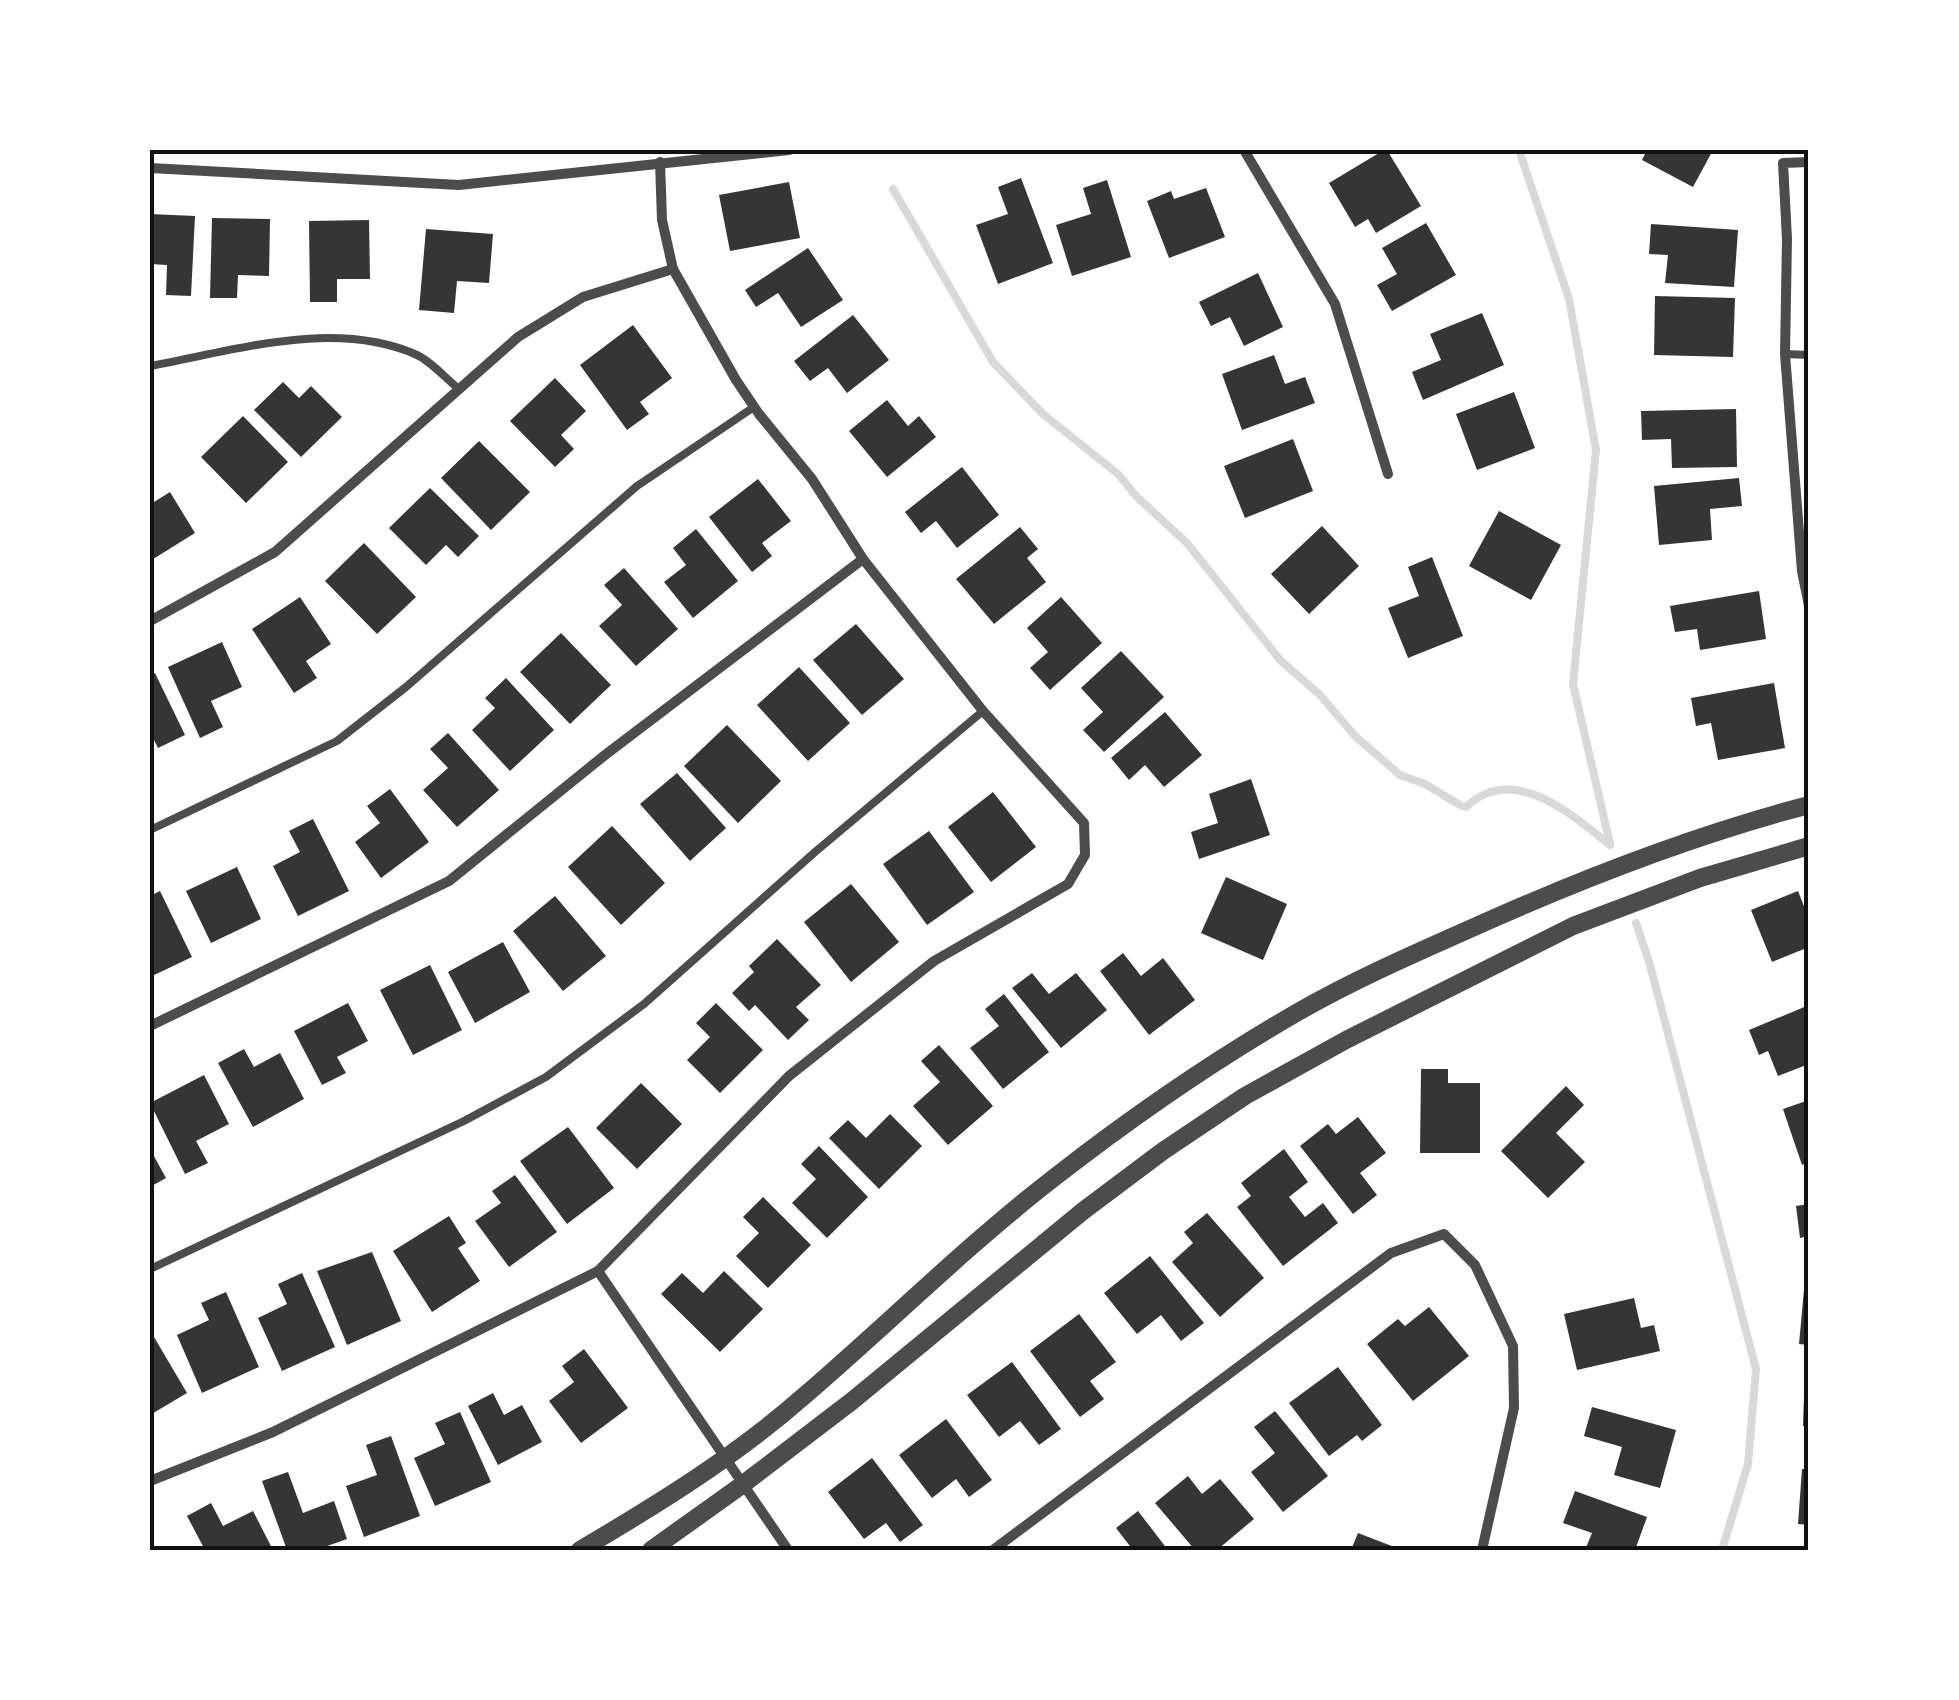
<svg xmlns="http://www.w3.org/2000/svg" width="1959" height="1700" viewBox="0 0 1959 1700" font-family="'Source Sans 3',sans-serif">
<rect width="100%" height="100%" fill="#fff"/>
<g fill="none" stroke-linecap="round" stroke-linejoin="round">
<g stroke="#d9d9d9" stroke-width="8">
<path d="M1519 150 1569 299 1596 450 1573 684 1610 844"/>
<path d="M893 189 993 362 1043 414 1118 474 1136 496 1187 543 1280 660 1320 695 1355 736 1400 775 1425 784 1460 805 1466 807C1513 762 1571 814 1610 845"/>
<path d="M1636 923 1650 965 1756 1369 1748 1464 1722 1550"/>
</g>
</g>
<g fill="#353535">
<path d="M1384 150H1387L1421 206 1376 233 1368 219 1355 227 1329 183Z"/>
<path d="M1647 150H1713L1693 187 1642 160Z"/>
<path d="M1021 178 1053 263 998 284 976 225 1008 214 998 187Z"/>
<path d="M1107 180 1131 257 1072 276 1056 225 1091 214 1083 188Z"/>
<path d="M789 182 800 238 730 251 719 195Z"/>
<path d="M1206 188 1225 237 1169 258 1147 201 1171 191 1174 199Z"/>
<path d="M150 214 195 216 191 296 166 295 167 265 150 264Z"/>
<path d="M212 218 270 219 269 276 238 275 237 298H210Z"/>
<path d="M369 220 370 279H337V302H310L309 221Z"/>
<path d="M1426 223 1456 275 1392 311 1377 285 1397 274 1382 248Z"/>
<path d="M1651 224 1738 230 1734 287 1665 283 1668 255 1649 254Z"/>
<path d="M426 229 493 234 489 283 457 281 454 313 419 310Z"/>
<path d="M808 248 843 300 801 327 778 293 756 307 745 290Z"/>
<path d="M1258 273 1283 327 1244 346 1230 317 1211 326 1199 302Z"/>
<path d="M1655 296 1735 298 1733 357 1654 355Z"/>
<path d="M1482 313 1504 365 1423 400 1412 372 1441 360 1430 334Z"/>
<path d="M853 315 889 360 847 393 828 368 810 381 794 361Z"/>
<path d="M633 325 672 378 640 402 649 414 627 430 580 365Z"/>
<path d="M1274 355 1285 384 1305 377 1315 403 1242 430 1222 374Z"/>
<path d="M555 378 586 411 561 435 574 449 555 467 510 421Z"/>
<path d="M283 382 299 398 311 386 342 417 301 457 254 410Z"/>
<path d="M1514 392 1535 448 1477 470 1456 414Z"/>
<path d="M887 400 908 426 919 416 936 437 887 477 849 431Z"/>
<path d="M1736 409 1737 467 1672 468 1671 439 1642 440 1641 411Z"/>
<path d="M243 416 288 462 246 503 201 457Z"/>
<path d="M1293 439 1313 491 1245 518 1224 466Z"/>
<path d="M479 441 530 492 491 530 441 478Z"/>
<path d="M962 467 999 515 957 548 936 521 921 533 905 512Z"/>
<path d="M1739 478 1742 506 1710 509 1712 540 1659 545 1654 486Z"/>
<path d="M758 479 791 521 762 543 772 556 752 572 709 517Z"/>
<path d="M430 488 479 536 458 557 446 545 426 565 389 528Z"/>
<path d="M170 492 195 533 150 561V495L154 502Z"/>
<path d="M1499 511 1561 545 1531 600 1469 566Z"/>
<path d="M1322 526 1359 566 1309 614 1271 574Z"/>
<path d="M1020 527 1038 549 1027 558 1046 582 994 624 956 579Z"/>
<path d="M696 529 738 581 693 618 664 582 686 565 673 548Z"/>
<path d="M364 543 416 597 377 634 325 581Z"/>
<path d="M1432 557 1463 636 1408 658 1388 608 1419 596 1408 567Z"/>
<path d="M624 568 678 629 636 666 599 626 622 605 604 585Z"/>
<path d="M1759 591 1766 639 1700 650 1697 629 1675 632 1670 606Z"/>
<path d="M300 597 331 644 306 661 317 678 294 693 252 629Z"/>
<path d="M1061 597 1102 643 1050 690 1030 668 1048 652 1027 628Z"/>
<path d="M856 624 904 679 862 715 813 660Z"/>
<path d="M561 633 611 685 570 724 520 672Z"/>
<path d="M222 642 242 687 211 701 223 727 200 738 168 667Z"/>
<path d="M1121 651 1164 697 1104 752 1083 730 1103 712 1081 688Z"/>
<path d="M799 667 850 723 808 761 757 705Z"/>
<path d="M155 673 185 735 158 748 150 732V675Z"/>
<path d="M506 678 554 730 510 771 472 730 495 708 485 698Z"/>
<path d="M1774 683 1785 748 1718 760 1711 723 1696 726 1691 698Z"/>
<path d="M1165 712 1202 755 1164 787 1145 765 1129 780 1111 758Z"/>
<path d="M727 725 781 781 738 823 684 766Z"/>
<path d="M448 733 499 790 457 827 423 790 448 768 430 749Z"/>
<path d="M677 773 726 828 690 861 640 804Z"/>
<path d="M1251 779 1270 835 1199 859 1191 832 1218 823 1209 794Z"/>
<path d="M390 789 429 842 381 878 355 842 380 823 367 806Z"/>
<path d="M993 792 1036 847 991 882 948 827Z"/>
<path d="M313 819 349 891 298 916 273 866 300 852 289 831Z"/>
<path d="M612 826 665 883 621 925 568 867Z"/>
<path d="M929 831 974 892 927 925 883 864Z"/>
<path d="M237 867 261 919 211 943 186 891Z"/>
<path d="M1226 877 1287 904 1263 960 1201 933Z"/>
<path d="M851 884 899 942 851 982 804 922Z"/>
<path d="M160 891 192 957 150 977V896Z"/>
<path d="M1798 891 1809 919V947L1772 962 1751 910Z"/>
<path d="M555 896 606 956 563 991 513 931Z"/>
<path d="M777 939 821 985 796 1007 809 1020 788 1040 755 1005 749 1011 732 993 754 972 749 966Z"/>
<path d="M503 942 530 992 475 1023 448 972Z"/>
<path d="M1123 953 1141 976 1163 958 1195 1000 1149 1035 1100 971Z"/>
<path d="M430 965 462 1030 413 1055 380 990Z"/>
<path d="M1032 973 1049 994 1076 973 1107 1010 1061 1048 1012 988Z"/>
<path d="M1004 994 1049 1052 1003 1089 970 1048 999 1026 985 1009Z"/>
<path d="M348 1003 368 1041 337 1057 346 1073 322 1085 294 1031Z"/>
<path d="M716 1003 763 1050 720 1093 687 1060 710 1037 696 1023Z"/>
<path d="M1809 1005V1064L1778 1076 1768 1051 1759 1055 1749 1030Z"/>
<path d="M939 1045 993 1106 948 1145 913 1106 940 1082 921 1061Z"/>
<path d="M244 1049 254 1067 280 1053 304 1099 253 1127 218 1063Z"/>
<path d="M1421 1069H1448V1083H1480V1153H1420Z"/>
<path d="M204 1075 229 1124 196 1141 208 1163 185 1174 150 1103Z"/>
<path d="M641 1083 682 1124 637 1169 596 1128Z"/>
<path d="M1566 1086 1584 1105 1556 1133 1585 1162 1548 1198 1501 1151Z"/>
<path d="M1809 1100V1162L1802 1165 1783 1109Z"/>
<path d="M890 1114 922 1146 879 1189 829 1138 848 1120 866 1138Z"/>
<path d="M1358 1117 1386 1153 1360 1173 1377 1195 1353 1214 1300 1146 1328 1124 1336 1134Z"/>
<path d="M568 1127 614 1188 567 1224 520 1161Z"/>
<path d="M819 1146 868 1197 827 1238 792 1203 816 1179 801 1164Z"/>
<path d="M150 1149 166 1178 150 1187Z"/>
<path d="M1284 1149 1308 1182 1289 1197 1305 1217 1323 1203 1338 1223 1283 1266 1237 1207 1251 1196 1241 1183Z"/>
<path d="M515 1175 557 1232 509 1267 475 1221 501 1203 492 1191Z"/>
<path d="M763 1197 811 1245 768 1288 736 1256 759 1233 743 1217Z"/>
<path d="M1809 1204V1236L1800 1238 1796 1206Z"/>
<path d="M1207 1213 1264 1278 1220 1317 1172 1262 1193 1243 1184 1232Z"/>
<path d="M449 1216 466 1243 458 1248 480 1281 432 1312 393 1251Z"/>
<path d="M372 1252 401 1321 347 1345 317 1271Z"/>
<path d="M1150 1256 1204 1323 1181 1341 1161 1315 1137 1334 1104 1293Z"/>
<path d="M724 1271 763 1309 720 1352 661 1294 682 1273 703 1293Z"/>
<path d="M302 1273 335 1347 282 1371 258 1318 287 1304 278 1284Z"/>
<path d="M1805 1279H1809V1345L1799 1344Z"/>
<path d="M226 1292 259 1367 202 1393 177 1335 209 1320 201 1303Z"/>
<path d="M1634 1298 1641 1328 1654 1325 1660 1351 1577 1370 1564 1314Z"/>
<path d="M1429 1307 1469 1356 1413 1401 1367 1344 1398 1319 1405 1326Z"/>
<path d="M1079 1314 1116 1362 1090 1381 1104 1399 1080 1417 1030 1351Z"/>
<path d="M154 1337 187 1393 150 1415V1340Z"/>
<path d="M584 1349 628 1408 581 1443 549 1401 574 1382 562 1366Z"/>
<path d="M1012 1362 1061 1429 1039 1445 1020 1421 999 1437 967 1395Z"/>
<path d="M1338 1367 1382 1425 1362 1441 1357 1435 1329 1456 1289 1403Z"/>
<path d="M1805 1368H1809V1426H1803Z"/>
<path d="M493 1393 504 1415 522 1405 542 1442 498 1465 468 1406Z"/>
<path d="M1592 1407 1676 1430 1660 1488 1614 1475 1622 1447 1584 1436Z"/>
<path d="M1275 1411 1328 1476 1283 1512 1251 1472 1275 1453 1254 1427Z"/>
<path d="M460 1412 491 1482 435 1506 414 1458 445 1444 435 1423Z"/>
<path d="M946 1419 992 1480 969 1497 956 1479 932 1498 899 1455Z"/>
<path d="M391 1436 420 1516 364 1537 346 1486 377 1475 366 1445Z"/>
<path d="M872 1458 923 1525 900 1542 886 1523 864 1539 828 1492Z"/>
<path d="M1802 1469H1809V1525L1798 1524Z"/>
<path d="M288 1472 303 1513 334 1501 347 1539 316 1550H287L262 1481Z"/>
<path d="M1188 1476 1202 1494 1220 1479 1254 1519 1217 1550H1195L1155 1503Z"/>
<path d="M1575 1491 1647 1517 1635 1550H1585L1592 1533 1563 1523Z"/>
<path d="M211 1503 223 1526 253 1511 273 1550H205L187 1516Z"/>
<path d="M1138 1511 1168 1550H1133L1116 1528Z"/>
<path d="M1358 1533 1402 1550H1351Z"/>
</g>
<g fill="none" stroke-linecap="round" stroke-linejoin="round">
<g stroke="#4c4c4c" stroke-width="8">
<path d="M1785 354 1809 355"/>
<path d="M150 366C234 351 334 318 417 355 432 362 446 379 459 389"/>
<path d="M150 830 337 741 406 687 637 486 754 407"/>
<path d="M150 1269 464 1121 546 1077 644 1004 815 852 983 711"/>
</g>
<g stroke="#4c4c4c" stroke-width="10">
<path d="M1244 150 1335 304 1388 474"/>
<path d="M1809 162 1783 163 1787 239 1785 354 1802 571 1809 606"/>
<path d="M150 168 459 185 789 150"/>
<path d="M150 621 275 552 518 337 583 297 673 269"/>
<path d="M150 1026 449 881 605 755 863 559"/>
<path d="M598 1271 788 1550"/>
<path d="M150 1481 273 1432 598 1271 789 1076 934 961 1068 884 1085 855 1084 823 983 711 863 559 812 479 759 414 736 380 673 269 662 220 660 162"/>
<path d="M993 1550 1391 1253 1444 1234 1475 1265 1513 1346 1514 1408 1482 1550"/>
</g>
<g stroke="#4c4c4c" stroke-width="18">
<path d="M580 1550C658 1504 736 1456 804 1396 888 1324 967 1245 1055 1177 1132 1117 1213 1061 1298 1012 1359 977 1425 949 1490 920 1594 874 1698 834 1809 805"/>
<path d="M651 1550 742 1485 852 1401 1083 1211 1163 1151 1245 1096 1346 1040 1573 926 1700 878 1809 846"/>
</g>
</g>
<rect width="1959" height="1700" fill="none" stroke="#ffffff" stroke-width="305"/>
<rect x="152" y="152" width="1654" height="1396" fill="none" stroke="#111" stroke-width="4"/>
</svg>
